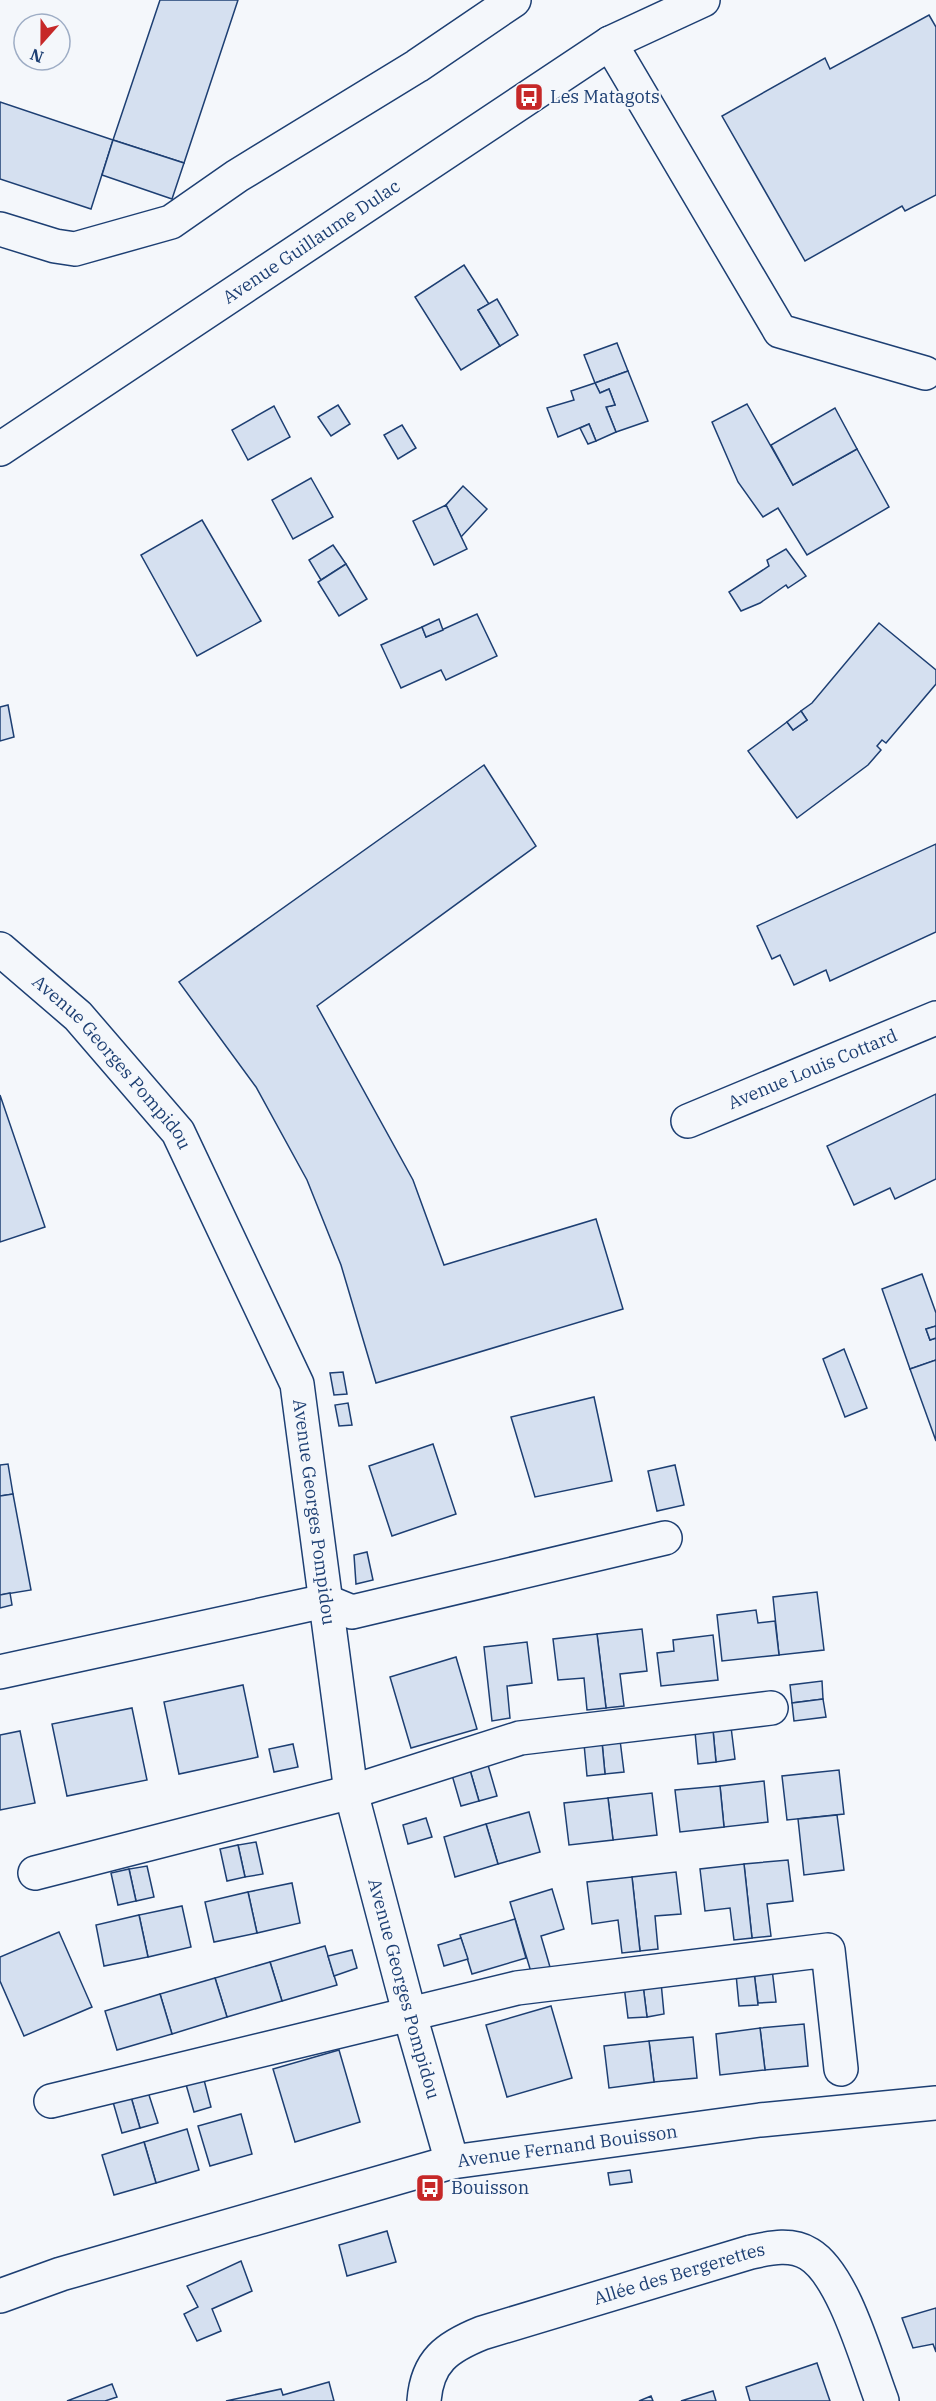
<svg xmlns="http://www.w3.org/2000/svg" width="936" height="2401" viewBox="0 0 936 2401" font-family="'IBM Plex Serif',serif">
<rect width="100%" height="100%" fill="#f4f7fb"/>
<g fill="#d5e0f0" stroke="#1d3f73" stroke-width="1.5">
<path d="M160 0H238L184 163 113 140Z"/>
<path d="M929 15 936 27V195L905 211 902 206 805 261 722 116 825 58 830 69Z"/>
<path d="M0 102 113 140 91 209 0 179Z"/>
<path d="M113 140 184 163 172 199 102 175Z"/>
<path d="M464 265 489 304 478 310 500 346 461 370 415 297Z"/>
<path d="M497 299 518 335 500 346 478 310Z"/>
<path d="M617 343 628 371 595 383 584 355Z"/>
<path d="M628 371 648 421 616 432 606 407 615 405 609 389 600 393 595 383Z"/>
<path d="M595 383 600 393 609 389 615 405 606 407 616 432 596 441 589 424 558 437 547 408 574 400 571 391Z"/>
<path d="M747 404 793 485 857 449 889 507 807 555 778 508 763 517 738 482 712 422Z"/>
<path d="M338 405 350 424 331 436 318 417Z"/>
<path d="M274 406 290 437 248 460 232 430Z"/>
<path d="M835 408 857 449 793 485 771 445Z"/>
<path d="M589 424 596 441 588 444 580 428Z"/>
<path d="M402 425 416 448 398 459 384 435Z"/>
<path d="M311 478 333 517 293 539 272 500Z"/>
<path d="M463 486 487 509 461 537 446 505Z"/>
<path d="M446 505 467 549 434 565 413 521Z"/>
<path d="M202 520 261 621 197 656 141 555Z"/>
<path d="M333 545 346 564 321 580 309 560Z"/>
<path d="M786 549 806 576 788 588 786 585 760 603 741 611 729 592 769 566 767 560Z"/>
<path d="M346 564 367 599 339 616 318 582Z"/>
<path d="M477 614 497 656 446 680 441 670 401 688 381 645 422 627 426 637Z"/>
<path d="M439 619 443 630 426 637 422 627Z"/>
<path d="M879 623 936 670V684L886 743 882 740 877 746 881 750 868 765 797 818 748 751 787 722 793 730 807 720 801 711 812 703Z"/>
<path d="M8 705 14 737 0 741V707Z"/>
<path d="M801 711 807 720 793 730 787 722Z"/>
<path d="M484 765 536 846 317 1006 413 1180 444 1265 596 1219 623 1309 376 1383 341 1265 307 1180 256 1087 179 982Z"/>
<path d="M936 844V932L830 981 826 970 794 985 780 955 772 959 757 926Z"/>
<path d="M936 1094V1179L895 1199 890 1188 854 1205 827 1146Z"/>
<path d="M0 1095 45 1227 0 1242Z"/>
<path d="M922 1274 936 1313V1326L926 1329 930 1340 936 1338V1360L910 1369 882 1289Z"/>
<path d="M936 1326V1338L930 1340 926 1329Z"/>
<path d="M844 1349 867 1408 845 1417 823 1359Z"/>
<path d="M936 1360V1441L910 1369Z"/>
<path d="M343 1372 347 1394 334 1395 330 1373Z"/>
<path d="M594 1397 612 1481 535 1497 511 1417Z"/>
<path d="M348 1403 352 1425 339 1426 335 1405Z"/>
<path d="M433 1444 456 1514 392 1536 369 1466Z"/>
<path d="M8 1464 13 1494 0 1496V1465Z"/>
<path d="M675 1465 684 1505 657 1511 648 1471Z"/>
<path d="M13 1494 31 1590 0 1595V1496Z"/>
<path d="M367 1552 373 1580 356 1584 354 1555Z"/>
<path d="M817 1592 824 1650 779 1655 773 1597Z"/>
<path d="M10 1593 12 1605 0 1608V1595Z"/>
<path d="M756 1610 758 1623 775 1621 779 1655 722 1661 717 1615Z"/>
<path d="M642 1629 647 1671 620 1674 624 1706 606 1708 597 1634Z"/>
<path d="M597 1634 606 1708 587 1710 584 1678 558 1680 553 1639Z"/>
<path d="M713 1635 718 1680 661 1686 657 1653 674 1651 673 1640Z"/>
<path d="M527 1642 532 1683 507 1686 510 1718 492 1721 484 1647Z"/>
<path d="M456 1657 477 1729 411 1748 390 1677Z"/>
<path d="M822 1681 823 1699 792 1703 790 1685Z"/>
<path d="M243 1685 258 1757 179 1774 164 1702Z"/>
<path d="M823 1699 826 1717 794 1721 792 1703Z"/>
<path d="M132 1708 147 1780 67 1796 52 1724Z"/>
<path d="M731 1727 735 1759 716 1762 713 1730Z"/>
<path d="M713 1730 716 1762 698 1764 695 1732Z"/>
<path d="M20 1731 35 1803 0 1810V1735Z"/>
<path d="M620 1740 624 1772 605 1774 602 1742Z"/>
<path d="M602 1742 605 1774 587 1776 584 1744Z"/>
<path d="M293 1744 298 1767 274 1772 269 1749Z"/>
<path d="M488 1765 497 1796 479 1801 470 1770Z"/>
<path d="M470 1770 479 1801 461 1806 452 1775Z"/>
<path d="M839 1770 844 1814 787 1820 782 1776Z"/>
<path d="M764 1781 768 1822 724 1827 720 1786Z"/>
<path d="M720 1786 724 1827 680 1832 675 1790Z"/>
<path d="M652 1793 657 1835 613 1840 608 1798Z"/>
<path d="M608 1798 613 1840 569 1845 564 1803Z"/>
<path d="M529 1812 540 1852 498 1864 486 1824Z"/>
<path d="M837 1815 844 1870 804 1875 798 1819Z"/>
<path d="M426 1818 432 1837 408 1844 403 1825Z"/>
<path d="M486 1824 498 1864 455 1877 444 1837Z"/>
<path d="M256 1842 263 1874 245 1877 238 1845Z"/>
<path d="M238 1845 245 1877 227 1881 220 1849Z"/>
<path d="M788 1860 793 1901 767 1904 771 1936 752 1938 744 1864Z"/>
<path d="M744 1864 752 1938 734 1940 730 1908 705 1911 700 1869Z"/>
<path d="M147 1866 154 1897 136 1901 129 1869Z"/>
<path d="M129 1869 136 1901 118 1905 111 1873Z"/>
<path d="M676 1872 681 1914 655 1916 658 1949 640 1951 632 1877Z"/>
<path d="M632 1877 640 1951 622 1953 618 1920 592 1924 587 1882Z"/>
<path d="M292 1883 300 1923 257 1933 248 1892Z"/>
<path d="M552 1889 564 1929 541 1936 550 1967 531 1972 510 1902Z"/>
<path d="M248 1892 257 1933 214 1942 205 1902Z"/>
<path d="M182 1906 191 1947 148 1957 139 1915Z"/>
<path d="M139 1915 148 1957 104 1966 96 1925Z"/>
<path d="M515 1919 526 1958 472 1974 460 1935Z"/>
<path d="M59 1932 92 2007 24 2036 0 1981V1957Z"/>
<path d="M461 1938 468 1959 444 1966 438 1945Z"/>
<path d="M325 1946 337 1985 282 2001 270 1962Z"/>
<path d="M352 1950 357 1968 334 1976 328 1956Z"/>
<path d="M270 1962 282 2001 227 2017 215 1978Z"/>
<path d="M772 1969 776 2002 758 2003 754 1972Z"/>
<path d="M754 1972 758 2005 739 2006 736 1974Z"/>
<path d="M215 1978 227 2017 172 2034 160 1994Z"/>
<path d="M661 1982 664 2014 647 2017 643 1985Z"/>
<path d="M643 1985 647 2017 628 2018 624 1986Z"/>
<path d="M160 1994 172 2034 117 2050 105 2011Z"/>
<path d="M551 2006 572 2078 507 2097 486 2025Z"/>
<path d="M804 2024 808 2066 765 2070 760 2028Z"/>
<path d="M760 2028 765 2070 720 2075 716 2034Z"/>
<path d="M693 2037 697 2078 654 2082 649 2041Z"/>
<path d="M649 2041 654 2082 609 2088 604 2046Z"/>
<path d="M339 2050 360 2122 295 2142 273 2069Z"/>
<path d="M203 2076 211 2107 194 2112 185 2081Z"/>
<path d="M148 2092 158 2123 140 2128 131 2097Z"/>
<path d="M131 2097 140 2128 122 2133 113 2102Z"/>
<path d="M241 2114 252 2154 210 2166 198 2126Z"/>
<path d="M187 2129 199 2170 156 2183 144 2142Z"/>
<path d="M144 2142 156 2183 114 2195 102 2155Z"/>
<path d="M630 2170 632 2182 610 2185 608 2173Z"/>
<path d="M387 2231 396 2262 347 2276 339 2245Z"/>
<path d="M241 2261 252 2291 212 2309 221 2331 197 2341 184 2314 198 2307 187 2286Z"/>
<path d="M936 2308V2352L933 2344 913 2348 902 2318Z"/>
<path d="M817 2363 830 2401H750L746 2387Z"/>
<path d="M329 2382 334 2401H226L281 2389 283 2395Z"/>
<path d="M112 2384 117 2397 105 2401H67Z"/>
<path d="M713 2391 716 2401H681Z"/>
<path d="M651 2396 653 2401H639Z"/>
</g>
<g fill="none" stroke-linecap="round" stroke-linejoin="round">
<g stroke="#1d3f73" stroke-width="36">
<g id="minor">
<path d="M610 43 780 331 925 373"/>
<path d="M0 229 55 246 75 249 171 222 237 176 417 66 514 0"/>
<path id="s1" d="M0 949 78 1016 178 1132 297 1384 351 1792 409 2012 452 2162"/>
<path id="s2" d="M688 1121 936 1018"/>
<path d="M0 1672 325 1601 352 1612 665 1538"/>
<path d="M35 1873 351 1792 520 1738 771 1708"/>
<path d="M51 2101 517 1988 828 1950 841 2069"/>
<path id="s3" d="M0 2296 61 2274 452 2162 760 2120 936 2103"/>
<path id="s4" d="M424 2401C427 2361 447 2347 482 2333L751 2252C770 2248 791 2243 809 2254 844 2275 867 2362 882 2401"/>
</g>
</g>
<g stroke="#1d3f73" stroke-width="36">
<g id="major">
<path id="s5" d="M0 449 610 43 703 0"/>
</g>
</g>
<use href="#minor" stroke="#f4f7fb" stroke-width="33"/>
<use href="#major" stroke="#f4f7fb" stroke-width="33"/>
</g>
<defs>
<g id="bus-square" transform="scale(1.5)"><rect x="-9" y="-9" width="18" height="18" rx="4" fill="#c62828" stroke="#f4f7fb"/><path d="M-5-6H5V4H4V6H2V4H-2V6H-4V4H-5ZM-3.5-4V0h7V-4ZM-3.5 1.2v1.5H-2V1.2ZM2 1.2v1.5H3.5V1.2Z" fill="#fff"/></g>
</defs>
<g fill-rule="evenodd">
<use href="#bus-square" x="529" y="97"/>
<use href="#bus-square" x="430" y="2188"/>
</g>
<g text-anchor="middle" stroke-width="4.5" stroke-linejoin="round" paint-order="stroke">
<g font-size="18" fill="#1d3f73" stroke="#f4f7fb" text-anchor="start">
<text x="550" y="103">Les Matagots</text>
<text x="451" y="2194">Bouisson</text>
</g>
<g font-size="18" fill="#1d3f73" stroke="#f4f7fb">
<text dy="6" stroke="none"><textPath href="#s5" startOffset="374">Avenue Guillaume Dulac</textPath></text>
<text dy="6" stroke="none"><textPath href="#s1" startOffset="160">Avenue Georges Pompidou</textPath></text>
<text dy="6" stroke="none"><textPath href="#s2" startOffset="135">Avenue Louis Cottard</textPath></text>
<text dy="6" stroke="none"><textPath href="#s1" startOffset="664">Avenue Georges Pompidou</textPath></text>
<text dy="6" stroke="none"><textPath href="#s1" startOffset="1150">Avenue Georges Pompidou</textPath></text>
<text dy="6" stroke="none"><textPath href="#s3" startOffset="588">Avenue Fernand Bouisson</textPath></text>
<text dy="6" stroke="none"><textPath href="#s4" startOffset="302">Allée des Bergerettes</textPath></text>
</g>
</g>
<g transform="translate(42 42) rotate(201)"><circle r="28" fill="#f4f7fb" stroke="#9eadc5" stroke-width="1.5"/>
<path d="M0-4.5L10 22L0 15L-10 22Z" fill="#c62828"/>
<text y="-9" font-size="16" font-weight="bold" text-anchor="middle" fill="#1d3f73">N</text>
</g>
</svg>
